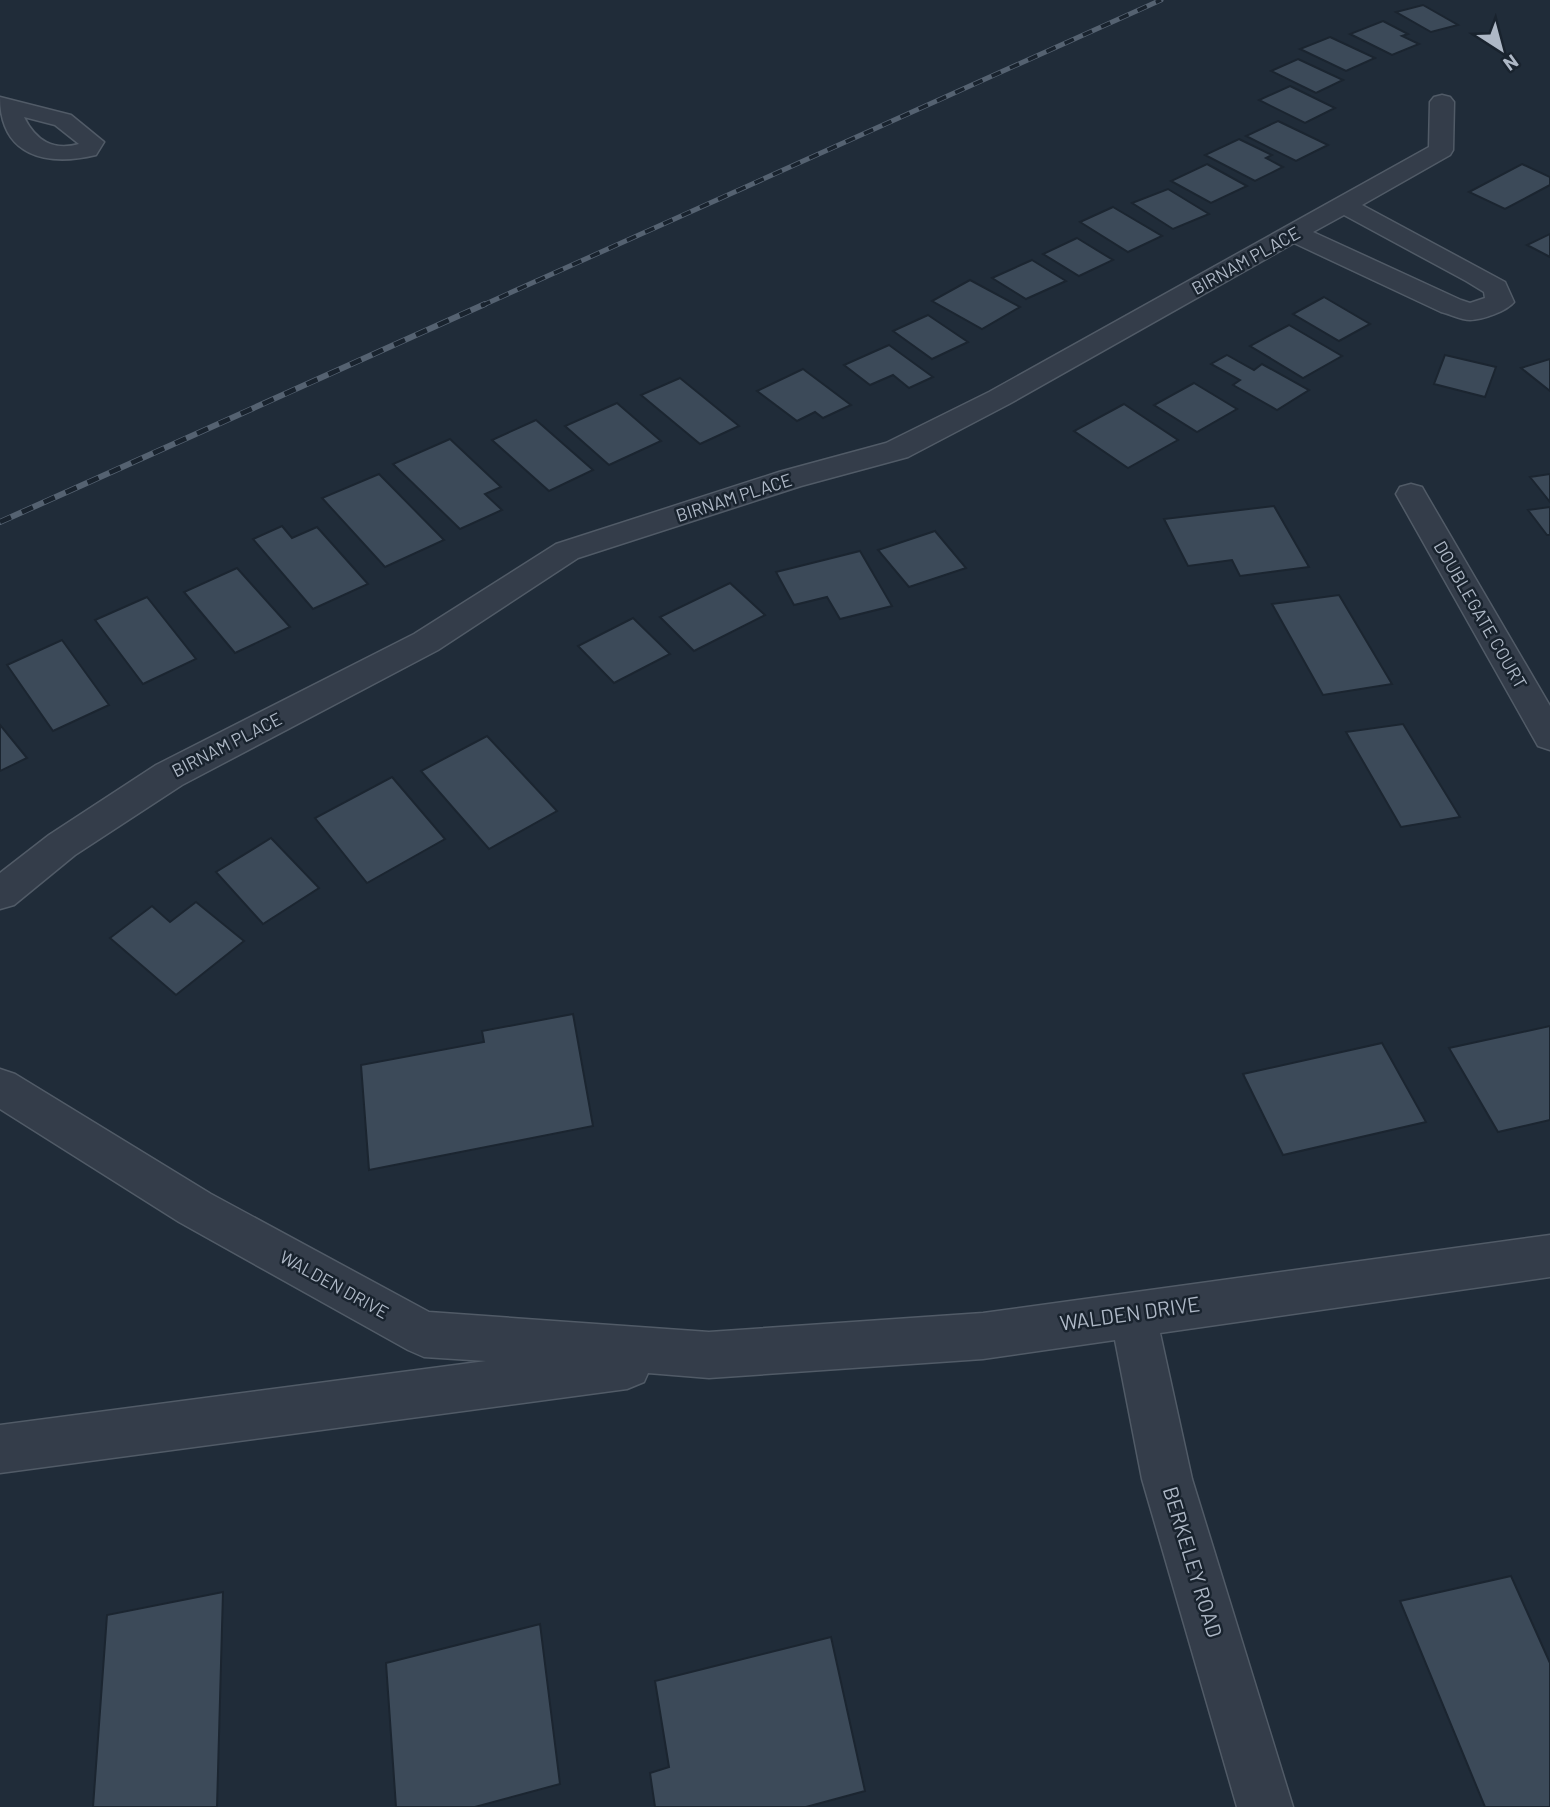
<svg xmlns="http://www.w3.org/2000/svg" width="1550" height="1807" viewBox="0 0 1550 1807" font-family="Barlow,sans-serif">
<rect width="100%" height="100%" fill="#202c39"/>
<g fill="#3c4a59" stroke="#1b2530" stroke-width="2">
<path d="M1423 5 1458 25 1431 32 1396 12Z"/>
<path d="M1383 21 1408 34 1402 36 1419 44 1392 55 1350 34Z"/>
<path d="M1330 37 1375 58 1346 71 1300 49Z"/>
<path d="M1298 59 1343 80 1316 93 1271 71Z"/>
<path d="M1290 86 1335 108 1305 123 1259 100Z"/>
<path d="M1278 121 1328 145 1296 161 1246 136Z"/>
<path d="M1239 139 1272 155 1266 158 1283 167 1255 181 1205 155Z"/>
<path d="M1207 164 1247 186 1211 203 1171 181Z"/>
<path d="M1522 164 1550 177V185L1505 209 1469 192Z"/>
<path d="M1168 189 1209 214 1173 229 1132 203Z"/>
<path d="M1113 207 1162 236 1128 252 1080 222Z"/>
<path d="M1550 234V257L1527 245Z"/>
<path d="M1077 238 1113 260 1079 276 1043 254Z"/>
<path d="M1032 260 1066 281 1026 299 992 278Z"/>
<path d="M970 280 1020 307 982 329 932 301Z"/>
<path d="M1324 297 1370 324 1339 341 1293 314Z"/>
<path d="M928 315 968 342 932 359 893 331Z"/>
<path d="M1289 325 1342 356 1303 378 1250 346Z"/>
<path d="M889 345 933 377 909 388 893 375 870 385 844 365Z"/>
<path d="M1227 355 1254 370 1262 364 1309 390 1277 410 1233 385 1240 380 1211 364Z"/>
<path d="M1445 355 1496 367 1485 397 1434 384Z"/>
<path d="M1550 359V391L1521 368Z"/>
<path d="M803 369 851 405 823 418 815 412 797 421 757 391Z"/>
<path d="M680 378 739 426 700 444 641 395Z"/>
<path d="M1194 383 1237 409 1197 432 1154 405Z"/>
<path d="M617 403 661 441 609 465 565 426Z"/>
<path d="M1124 404 1178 440 1128 468 1074 431Z"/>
<path d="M536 420 593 470 549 491 492 440Z"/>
<path d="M450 439 501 487 485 494 502 510 460 529 393 464Z"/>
<path d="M379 474 444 540 385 567 322 498Z"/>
<path d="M1550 474V502L1530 477Z"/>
<path d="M1274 506 1309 567 1240 576 1232 560 1188 566 1164 519Z"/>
<path d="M1550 507V535H1547L1528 510Z"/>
<path d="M282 526 292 538 317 527 368 584 313 609 253 539Z"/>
<path d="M935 531 966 568 909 587 878 550Z"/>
<path d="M860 551 892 606 840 619 827 597 794 605 776 572Z"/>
<path d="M237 568 290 627 235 653 184 592Z"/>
<path d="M730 583 765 615 694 651 660 617Z"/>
<path d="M1339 595 1392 684 1323 695 1272 604Z"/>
<path d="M147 597 196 659 143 684 95 620Z"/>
<path d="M633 618 670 654 614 683 578 646Z"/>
<path d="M62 640 109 705 53 731 7 665Z"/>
<path d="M1403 724 1460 817 1401 827 1346 732Z"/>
<path d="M0 725 27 758 0 771Z"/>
<path d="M487 736 557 811 489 849 421 771Z"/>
<path d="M392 777 445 839 367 883 315 818Z"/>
<path d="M271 838 319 888 263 924 216 872Z"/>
<path d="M196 902 244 941 176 995 110 938 152 906 170 922Z"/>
<path d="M573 1014 593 1126 369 1170 361 1065 484 1042 482 1031Z"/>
<path d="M1550 1026V1120L1498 1132 1449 1048Z"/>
<path d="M1382 1043 1426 1122 1283 1155 1243 1074Z"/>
<path d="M1511 1576 1550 1663V1807H1485L1400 1601Z"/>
<path d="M223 1592 217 1807H93L107 1615Z"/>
<path d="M540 1624 560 1784 475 1807H396L386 1663Z"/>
<path d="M831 1637 865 1791 806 1807H655L650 1773 669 1767 655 1681Z"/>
</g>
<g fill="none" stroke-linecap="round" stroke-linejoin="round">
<g stroke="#515b67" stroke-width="3">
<g id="minor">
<path d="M1442 95 1450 97 1454 102 1453 150 1450 155 1362 205 1505 282 1514 302C1507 311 1482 320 1470 320 1461 320 1450 314 1441 312L1294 243 1009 404 908 457 801 486 578 558 438 650 182 785 75 855 14 905 0 909V873L49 835 156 765 414 634 556 544 779 472 886 443 989 392 1429 147 1430 102 1434 97ZM1344 215 1466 281 1484 292 1485 298 1470 303 1461 300 1313 232Z"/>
<path d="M0 97 71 115 104 142 96 155C46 167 0 156 0 97ZM24 117 55 125 79 144C53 151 36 141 24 117Z"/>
<path d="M1411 484 1422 487 1426 494 1550 706V750L1538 746 1396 494 1400 487Z"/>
<path d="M0 1069 15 1074 211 1194 429 1312 709 1332 983 1313 1550 1235V1277L1160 1333 1192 1479 1293 1807H1237L1142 1479 1115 1340 983 1359 709 1378 648 1373 644 1382 627 1389 0 1473V1425L486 1361 424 1357 408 1350 179 1222 0 1109Z"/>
</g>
</g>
<use href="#minor" fill="#343d4a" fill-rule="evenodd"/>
<g stroke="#556271" stroke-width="5">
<path id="rail-far1" d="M481 306 1161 0"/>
</g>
<g stroke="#556271" stroke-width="6">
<path id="rail" d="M0 522 485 304"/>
</g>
<use href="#rail-far1" stroke="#19232e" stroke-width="3.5" stroke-dasharray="10" stroke-linecap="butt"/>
<use href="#rail" stroke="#19232e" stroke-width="4.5" stroke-dasharray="12" stroke-linecap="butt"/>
</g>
<g text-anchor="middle" stroke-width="5" stroke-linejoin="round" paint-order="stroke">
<g font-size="18" fill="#aeb8c6" stroke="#19232e">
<text transform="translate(1246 261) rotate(-29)" y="6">BIRNAM PLACE</text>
<text transform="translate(734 498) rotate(-18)" y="6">BIRNAM PLACE</text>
<text transform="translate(1480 615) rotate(60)" y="6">DOUBLEGATE COURT</text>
<text transform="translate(227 745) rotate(-27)" y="6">BIRNAM PLACE</text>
<text transform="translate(334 1285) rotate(29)" y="6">WALDEN DRIVE</text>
</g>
<g font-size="21" fill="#aeb8c6" stroke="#19232e">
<text transform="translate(1130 1314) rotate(-8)" y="7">WALDEN DRIVE</text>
<text transform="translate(1192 1562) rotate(73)" y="7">BERKELEY ROAD</text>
</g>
</g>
<g transform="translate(1501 49) rotate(144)" stroke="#19232e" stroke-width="5" paint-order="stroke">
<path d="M0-5L12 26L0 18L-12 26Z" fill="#aeb8c6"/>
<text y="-10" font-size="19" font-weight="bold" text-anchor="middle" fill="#aeb8c6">N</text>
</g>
</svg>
